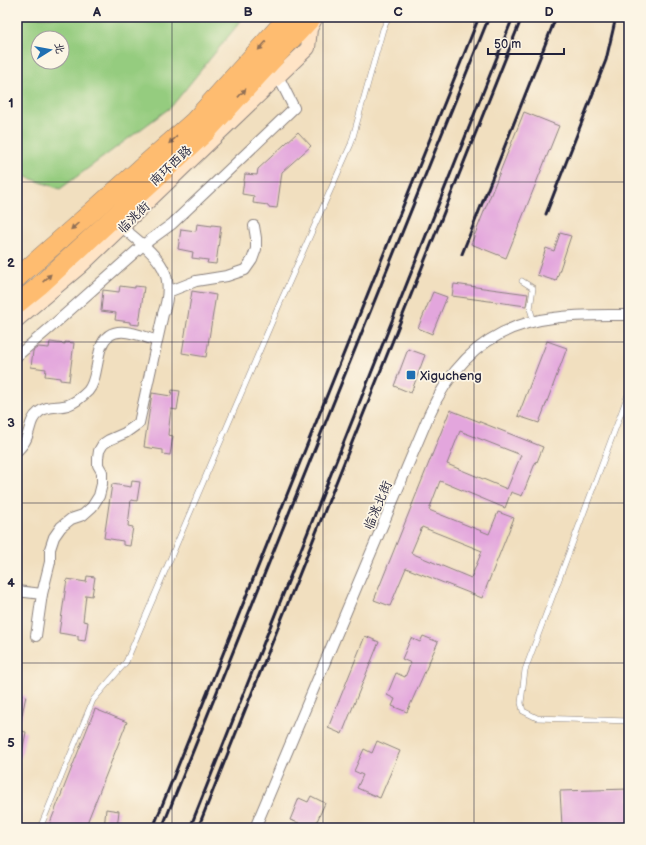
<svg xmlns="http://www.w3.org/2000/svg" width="646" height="845" viewBox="0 0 646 845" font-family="'Balsamiq Sans','LXGW WenKai TC',sans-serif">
<rect width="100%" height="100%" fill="#fcf5e5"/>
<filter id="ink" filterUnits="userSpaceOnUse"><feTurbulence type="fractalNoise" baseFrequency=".025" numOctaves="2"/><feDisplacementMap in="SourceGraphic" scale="8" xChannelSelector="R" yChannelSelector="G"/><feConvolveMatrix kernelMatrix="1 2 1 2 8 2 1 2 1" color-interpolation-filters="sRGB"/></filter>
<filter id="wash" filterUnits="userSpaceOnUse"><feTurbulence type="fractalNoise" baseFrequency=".012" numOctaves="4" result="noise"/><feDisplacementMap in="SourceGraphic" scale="16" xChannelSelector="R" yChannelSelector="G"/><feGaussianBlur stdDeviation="0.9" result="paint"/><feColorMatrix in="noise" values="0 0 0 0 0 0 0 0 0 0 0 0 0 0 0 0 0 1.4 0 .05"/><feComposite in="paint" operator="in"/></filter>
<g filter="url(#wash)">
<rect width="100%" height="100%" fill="#f1dfbf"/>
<path fill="#95cc7f" stroke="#5c775d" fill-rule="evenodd" d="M27 17H244L171 107 60 189 21 175H17V27ZM38 38H62V62H38Z"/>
<g id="blocks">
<g fill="#e3a6dd" fill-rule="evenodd">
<path d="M524 112 559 126 506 258 471 244Z"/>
<path d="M298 132 311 146 282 172 277 208 268 207V205L253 203 254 196 242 194 245 174 257 175 258 169Z"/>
<path d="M197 224 212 226V225L221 226 216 264 207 263 208 260 192 258 193 252 178 249 181 229 196 231Z"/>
<path d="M560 233 571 236 556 281 537 275 546 248 554 251Z"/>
<path d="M454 284 528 294 526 306 452 296Z"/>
<path d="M120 286 135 288V286L144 287 139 325 130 324V322L115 320 116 313 101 311 103 290 119 292Z"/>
<path d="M192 291 216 295 206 357 182 353Z"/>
<path d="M433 292 447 297 432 334 418 328Z"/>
<path d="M547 341 567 348 539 423 518 416Z"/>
<path d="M50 342 65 344V342L74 343 69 381 60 380V378L45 376 46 369 31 367 33 351 38 347 49 348Z"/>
<path d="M408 349 425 355 411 393 394 386Z"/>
<path d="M172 390 180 391 177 410 171 409 168 435 173 436 170 455 163 454V450L144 447 152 393 171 396Z"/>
<path d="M450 410 543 447 537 462 536 461 522 496 511 492 505 508 440 481 429 510 489 534 498 512 514 518 482 598 406 568 390 606 374 600ZM460 431 521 455 507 489 447 464ZM422 527 482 551 471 578 411 553Z"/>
<path d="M132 481 140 482 137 501 131 500 128 526 133 527 130 546 123 545V541L104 538 112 484 131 487Z"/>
<path d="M87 576 95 577 92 596 86 595 83 621 88 622 85 641 78 640V636L59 633 67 579 86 582Z"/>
<path d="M365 636 379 642 342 734 328 728Z"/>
<path d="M423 636 438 642 407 712 392 706 395 699 387 695 396 673 405 677 411 663 402 659 411 638 420 642Z"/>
<path d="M17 694 26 696 21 719 17 718Z"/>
<path d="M95 709 127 722 85 828H48Z"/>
<path d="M17 730 26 732 21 758H17Z"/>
<path d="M377 741 400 751 380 798 357 788 363 775 354 771 364 749 372 753Z"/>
<path d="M629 789V824L562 826 560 791Z"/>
<path d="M311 796 325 803 314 828H297L299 823 290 820 299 798 308 802Z"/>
<path d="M106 809 119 811 117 828H104Z"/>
</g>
</g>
</g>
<g filter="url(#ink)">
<use href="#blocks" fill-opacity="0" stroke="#8a807d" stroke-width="1"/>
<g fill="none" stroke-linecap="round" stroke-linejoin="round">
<g stroke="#8a807d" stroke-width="6">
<g id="lane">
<path d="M522 281 533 288 530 309 534 322"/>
<path d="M629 392 525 670 521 703 523 711 537 718 629 721"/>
<path d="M40 828 93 700 126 662 280 303 351 144 383 29 389 17"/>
</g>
</g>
<g stroke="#8a807d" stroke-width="12">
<g id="street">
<path d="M168 292 196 281 227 276 245 270 252 260 256 249V238L254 226"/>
<path d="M17 356 51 327 143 245 172 224 294 108 278 76"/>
<path d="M17 451C21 447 24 444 26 439 31 429 29 420 39 412 47 405 58 408 68 405 76 402 82 397 88 391 94 384 95 374 97 365 98 360 99 353 101 347 110 321 139 335 157 341"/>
<path d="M17 591 42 594"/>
<path d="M36 636 42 594 50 562V549L54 537 61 527 71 519 83 515 92 507 99 496 102 484V472L98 465V458L99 451 103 444 109 440 125 433 139 423 163 314C179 268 153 254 122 227"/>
<path d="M255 828 429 415C453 361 492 325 553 318 578 314 604 315 629 315"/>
</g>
</g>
<g stroke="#8a807d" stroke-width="16">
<path id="secondary" d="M17 320 80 267 308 48 310 29 316 17"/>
</g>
<g stroke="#8a807d" stroke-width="20">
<g id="highway">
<path d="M17 278 194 121 288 17"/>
<path d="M17 304 39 286 206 132 312 17"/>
</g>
</g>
<use href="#lane" stroke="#fff" stroke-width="5"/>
<use href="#street" stroke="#fff" stroke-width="10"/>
<use href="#secondary" stroke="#ffe4c6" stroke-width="14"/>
<use href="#highway" stroke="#febc70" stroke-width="19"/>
<g stroke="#22223b" stroke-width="3">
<path d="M546 214 606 60 616 17"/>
<path d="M462 254 556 17"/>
<path d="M153 828 479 17"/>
<path d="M162 828 489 17"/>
<path d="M190 828 513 17"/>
<path d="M198 828 522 17"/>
</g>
</g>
<defs><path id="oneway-solid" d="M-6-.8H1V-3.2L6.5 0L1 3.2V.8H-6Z"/></defs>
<g fill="#906f56">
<use href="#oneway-solid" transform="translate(262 46) rotate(132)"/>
<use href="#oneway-solid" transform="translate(242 93) rotate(-47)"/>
<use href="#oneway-solid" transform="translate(173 140) rotate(138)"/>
<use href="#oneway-solid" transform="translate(75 226) rotate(138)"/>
<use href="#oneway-solid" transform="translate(47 278) rotate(-43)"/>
</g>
</g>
<path fill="none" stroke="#22223b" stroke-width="1" stroke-opacity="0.55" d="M172 17V828M323 17V828M474 17V828M17 182H629M17 342H629M17 503H629M17 663H629"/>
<rect fill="#1f6fb2" stroke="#fcf5e5" stroke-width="1.5" x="406" y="370" width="10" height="10" rx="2"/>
<g text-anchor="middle" stroke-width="3.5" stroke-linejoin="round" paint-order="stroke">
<g font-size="13" fill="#22223b" stroke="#fcf5e5">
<text transform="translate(170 165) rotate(-43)" y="5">南环西路</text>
<text transform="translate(133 217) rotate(-44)" y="5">临洮街</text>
<text transform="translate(377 505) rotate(-67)" y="5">临洮北街</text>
</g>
<g font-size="13" fill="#22223b" stroke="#fcf5e5" text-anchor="start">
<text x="420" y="380">Xigucheng</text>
</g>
</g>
<rect width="646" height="845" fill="none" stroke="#fcf5e5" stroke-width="44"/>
<g transform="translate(50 50) rotate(79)"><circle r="19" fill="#fcf5e5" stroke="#a5a1a1"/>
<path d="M0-3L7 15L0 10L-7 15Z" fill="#1f6fb2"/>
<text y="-6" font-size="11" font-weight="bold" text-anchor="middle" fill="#22223b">北</text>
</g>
<path d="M488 48v6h76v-6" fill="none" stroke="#22223b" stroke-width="2"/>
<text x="494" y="48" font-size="12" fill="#22223b" stroke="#fcf5e5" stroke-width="3" paint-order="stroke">50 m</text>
<rect x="22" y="22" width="602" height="801" fill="none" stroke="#22223b" stroke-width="1.5"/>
<g font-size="13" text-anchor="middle" font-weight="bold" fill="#22223b">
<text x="97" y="16">A</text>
<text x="248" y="16">B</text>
<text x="398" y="16">C</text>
<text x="549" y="16">D</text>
<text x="11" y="107">1</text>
<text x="11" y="267">2</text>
<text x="11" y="427">3</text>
<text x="11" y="587">4</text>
<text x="11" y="747">5</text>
</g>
</svg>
